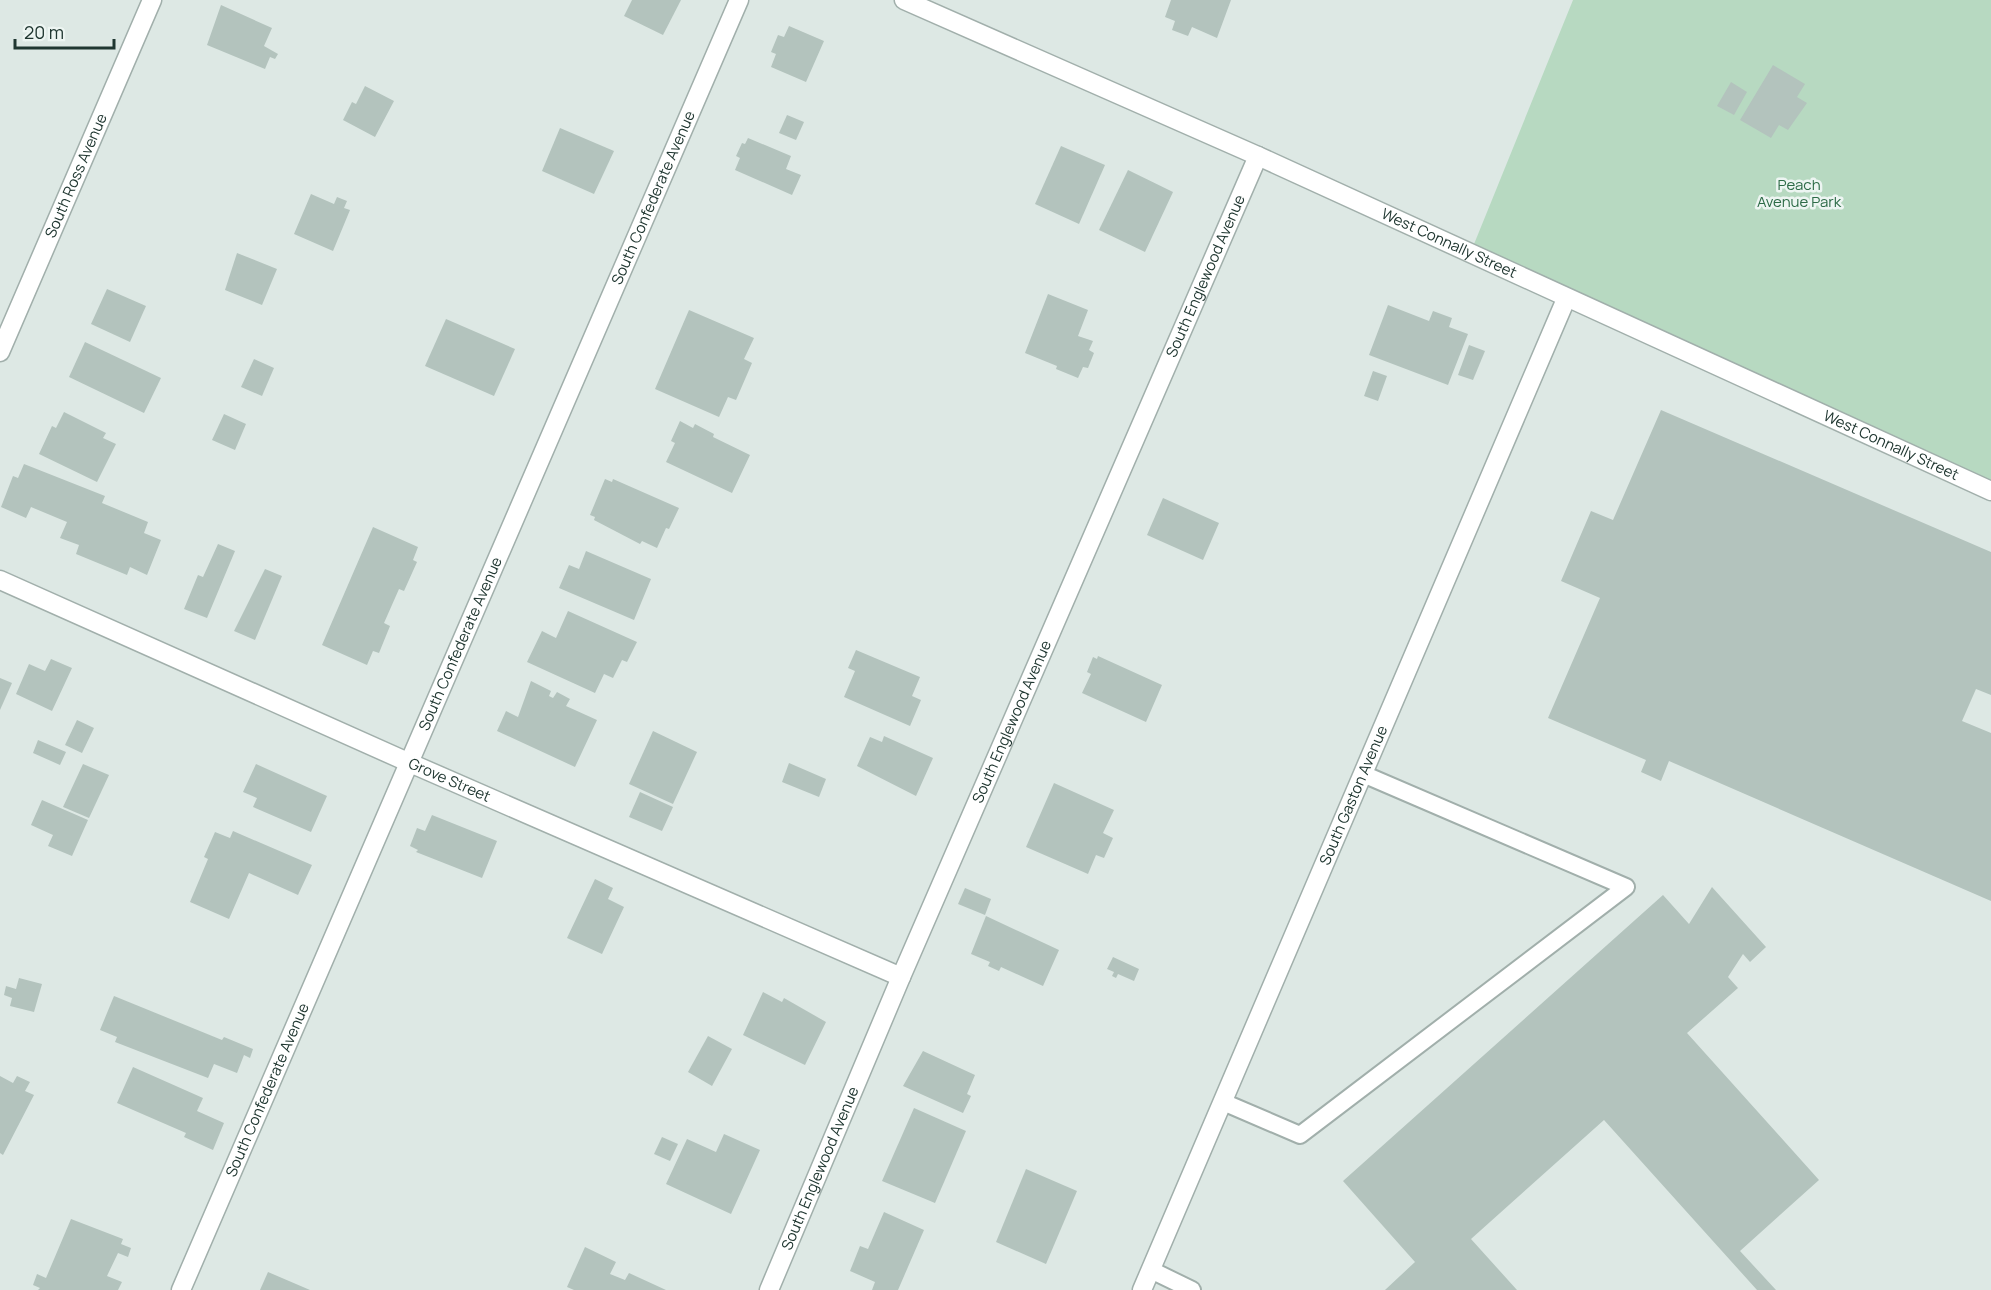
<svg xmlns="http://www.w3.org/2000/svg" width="1991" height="1290" viewBox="0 0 1991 1290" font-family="Manrope,sans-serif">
<rect width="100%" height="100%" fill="#dde8e4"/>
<path fill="#b7d9c1" d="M1573 0H1991V490L1470 254Z"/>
<g fill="#b3c3bd">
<path d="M632 0H681L663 35 624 16Z"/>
<path d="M1171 0H1231L1217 38 1192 27 1188 36 1172 30 1175 21 1165 17Z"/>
<path d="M221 5 272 28 264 46 278 54 275 59 270 57 265 69 207 45Z"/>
<path d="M789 26 824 41 806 82 771 67 776 54 771 52 778 35 784 37Z"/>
<path d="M1773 65 1805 84 1797 97 1807 103 1788 130 1779 125 1771 138 1740 120Z"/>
<path d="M1731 82 1747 92 1734 115 1717 106Z"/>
<path d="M365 86 394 101 375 137 343 120 352 102 356 104Z"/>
<path d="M787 115 804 122 796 140 779 133Z"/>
<path d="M560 128 614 151 594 194 542 171Z"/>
<path d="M748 138 791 156 786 169 801 175 792 195 735 170 740 158 736 156 742 143 745 144Z"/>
<path d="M1061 146 1105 165 1079 224 1035 204Z"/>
<path d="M1128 170 1173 192 1145 252 1099 230Z"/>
<path d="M311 194 334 204 337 197 347 201 344 208 350 210 333 251 294 234Z"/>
<path d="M237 253 277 269 262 305 225 290Z"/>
<path d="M107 289 146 306 130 342 91 324Z"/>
<path d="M1048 294 1088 310 1078 336 1093 341 1089 350 1094 353 1088 368 1083 367 1078 378 1056 369 1057 366 1025 353Z"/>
<path d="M1388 305 1429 321 1433 311 1452 318 1449 327 1468 334 1448 385 1369 355Z"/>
<path d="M689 310 754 338 744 359 752 363 736 400 728 397 719 417 655 389Z"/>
<path d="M446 319 515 349 494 396 425 366Z"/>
<path d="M85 342 161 378 144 413 69 377Z"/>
<path d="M1469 345 1485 351 1473 380 1458 375Z"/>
<path d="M254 359 274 368 262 396 241 387Z"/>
<path d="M1373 371 1387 376 1378 401 1364 396Z"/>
<path d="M1661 410 1991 552V695L1976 689 1962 721 1991 733V901L1669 761 1661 781 1641 772 1646 760 1548 718 1600 598 1561 581 1591 511 1613 520Z"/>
<path d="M64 412 106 433 103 438 116 444 97 482 39 454 52 426 56 428Z"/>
<path d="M224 414 246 424 235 450 212 440Z"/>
<path d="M680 421 693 428 695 424 714 434 713 437 750 455 732 493 666 462 675 443 671 441Z"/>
<path d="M24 464 105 496 102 503 148 522 144 533 161 540 147 575 130 567 127 575 76 554 79 545 60 538 67 522 31 507 26 518 1 507 13 476 18 478Z"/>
<path d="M605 479 612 482 613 479 679 508 669 529 666 528 657 548 642 541 640 544 594 520 595 517 590 515Z"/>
<path d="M1163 498 1219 523 1203 560 1147 535Z"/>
<path d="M373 527 418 547 413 560 417 562 404 591 399 589 384 623 390 626 379 653 373 651 367 665 322 645Z"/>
<path d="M218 544 235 551 207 618 184 609 198 575 203 577Z"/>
<path d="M586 551 651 579 634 620 559 588 569 565 579 569Z"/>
<path d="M265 569 282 576 255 640 234 631Z"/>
<path d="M568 611 637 642 627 662 622 660 613 678 604 674 595 693 527 662 542 631 556 638Z"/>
<path d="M856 650 920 677 912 696 921 700 910 726 844 697 855 671 848 668Z"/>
<path d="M1098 656 1162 685 1146 722 1082 693 1091 674 1087 672 1093 657 1097 659Z"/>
<path d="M51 659 72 668 52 711 16 694 29 664 45 671Z"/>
<path d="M0 678 12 683 0 710Z"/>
<path d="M531 681 551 691 549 696 553 698 557 692 570 699 566 706 597 720 575 767 497 731 506 711 518 717Z"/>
<path d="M77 720 94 728 82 753 65 745Z"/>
<path d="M653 731 697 752 673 804 629 784Z"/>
<path d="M884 736 933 758 916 796 857 766 870 737 882 742Z"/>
<path d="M38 740 66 752 60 765 33 753Z"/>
<path d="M789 763 826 779 819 797 782 782Z"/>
<path d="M83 764 109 775 89 818 63 807Z"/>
<path d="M256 764 327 796 311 832 253 807 257 798 243 792Z"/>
<path d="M1054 783 1114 810 1103 833 1113 838 1104 858 1096 855 1088 874 1026 847Z"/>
<path d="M640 792 673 807 662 831 629 817Z"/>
<path d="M42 800 88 820 72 856 48 846 53 835 31 825Z"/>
<path d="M432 815 497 841 482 878 416 852 418 850 410 846 417 828 425 831Z"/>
<path d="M233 831 312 865 298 895 249 873 229 919 190 902 208 859 204 857 215 832 230 838Z"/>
<path d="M595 879 613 888 608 899 624 907 602 954 567 938Z"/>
<path d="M1712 887 1766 947 1750 962 1743 954 1728 977 1738 988 1687 1033 1819 1180 1740 1251 1776 1290H1757L1604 1120 1471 1239 1517 1290H1385L1415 1262 1343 1181 1663 895 1689 924Z"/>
<path d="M965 888 991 899 985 915 958 904Z"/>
<path d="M986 916 1059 950 1043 986 1001 967 999 971 988 966 990 962 971 954Z"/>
<path d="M1113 957 1139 969 1134 981 1118 974 1116 978 1112 976 1114 972 1107 969Z"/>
<path d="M19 978 42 984 34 1012 10 1006 12 998 4 995 6 986 16 989Z"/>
<path d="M763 992 782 1002 784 998 826 1022 805 1065 743 1035Z"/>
<path d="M114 996 222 1040 224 1037 253 1049 250 1058 244 1055 237 1073 214 1064 208 1078 115 1042 117 1037 100 1030Z"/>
<path d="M708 1036 732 1049 712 1086 688 1072Z"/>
<path d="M923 1051 975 1075 967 1094 971 1096 963 1113 903 1086Z"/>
<path d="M133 1067 203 1098 197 1111 224 1123 213 1150 184 1137 186 1133 117 1103Z"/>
<path d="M0 1076 13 1083 17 1076 30 1082 25 1091 34 1095 3 1155 0 1153Z"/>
<path d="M914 1108 966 1131 935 1203 882 1181Z"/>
<path d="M724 1134 760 1150 731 1214 666 1184 687 1139 716 1152Z"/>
<path d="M662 1137 678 1144 670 1161 654 1154Z"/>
<path d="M1026 1169 1077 1191 1046 1264 996 1242Z"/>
<path d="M884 1212 924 1230 898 1290H872L875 1282 850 1271 860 1246 868 1249Z"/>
<path d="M71 1219 123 1239 121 1244 131 1248 128 1257 118 1253 107 1276 122 1282 118 1290H38L40 1288 33 1285 37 1274 46 1278Z"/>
<path d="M585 1247 616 1262 610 1274 625 1280 629 1273 666 1290H574L567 1287Z"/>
<path d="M268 1272 310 1290H260Z"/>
</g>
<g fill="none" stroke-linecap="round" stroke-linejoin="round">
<g stroke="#a1afab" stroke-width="20">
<g id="service">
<path d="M1223 1102 1300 1135 1626 887 1363 774"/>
<path d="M1151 1270 1192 1290"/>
</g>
</g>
<g stroke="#a1afab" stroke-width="21">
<g id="minor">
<path id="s1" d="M904 0 1258 156 1991 491"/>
<path id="s2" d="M0 352 152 0"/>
<path id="s3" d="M0 580 410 763 901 977"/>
<path id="s4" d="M181 1290 739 0"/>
<path id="s5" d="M769 1290 901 977 1258 156"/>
<path id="s6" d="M1142 1290 1566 299"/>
</g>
</g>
<use href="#service" stroke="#fff" stroke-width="16"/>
<use href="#minor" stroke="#fff" stroke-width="18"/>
</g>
<g text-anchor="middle" stroke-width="5" stroke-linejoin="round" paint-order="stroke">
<g font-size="15" fill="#203731" stroke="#edf5f2">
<text dy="5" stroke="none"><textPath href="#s2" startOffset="192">South Ross Avenue</textPath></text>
<text dy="5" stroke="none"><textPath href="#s4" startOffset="1190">South Confederate Avenue</textPath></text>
<text dy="5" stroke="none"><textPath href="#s1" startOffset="597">West Connally Street</textPath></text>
<text dy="5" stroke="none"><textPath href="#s5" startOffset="1104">South Englewood Avenue</textPath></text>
<text dy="5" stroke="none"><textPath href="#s1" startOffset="1083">West Connally Street</textPath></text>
<text dy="5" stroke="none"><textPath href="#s4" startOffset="704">South Confederate Avenue</textPath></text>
<text dy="5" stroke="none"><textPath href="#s5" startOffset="618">South Englewood Avenue</textPath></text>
<text dy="5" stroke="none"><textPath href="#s3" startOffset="492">Grove Street</textPath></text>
<text dy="5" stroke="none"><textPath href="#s6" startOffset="538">South Gaston Avenue</textPath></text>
<text dy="5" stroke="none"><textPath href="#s4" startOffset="218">South Confederate Avenue</textPath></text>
<text dy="5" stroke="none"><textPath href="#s5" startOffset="132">South Englewood Avenue</textPath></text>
</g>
<g font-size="15" fill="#2d6b47" stroke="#edf5f2">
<text x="1799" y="190">Peach<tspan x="1799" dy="17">Avenue Park</tspan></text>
</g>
</g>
<path d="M15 39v9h99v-9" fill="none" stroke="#203731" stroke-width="3"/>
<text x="24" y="39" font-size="18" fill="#203731" stroke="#edf5f2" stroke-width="4.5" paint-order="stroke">20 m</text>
</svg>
